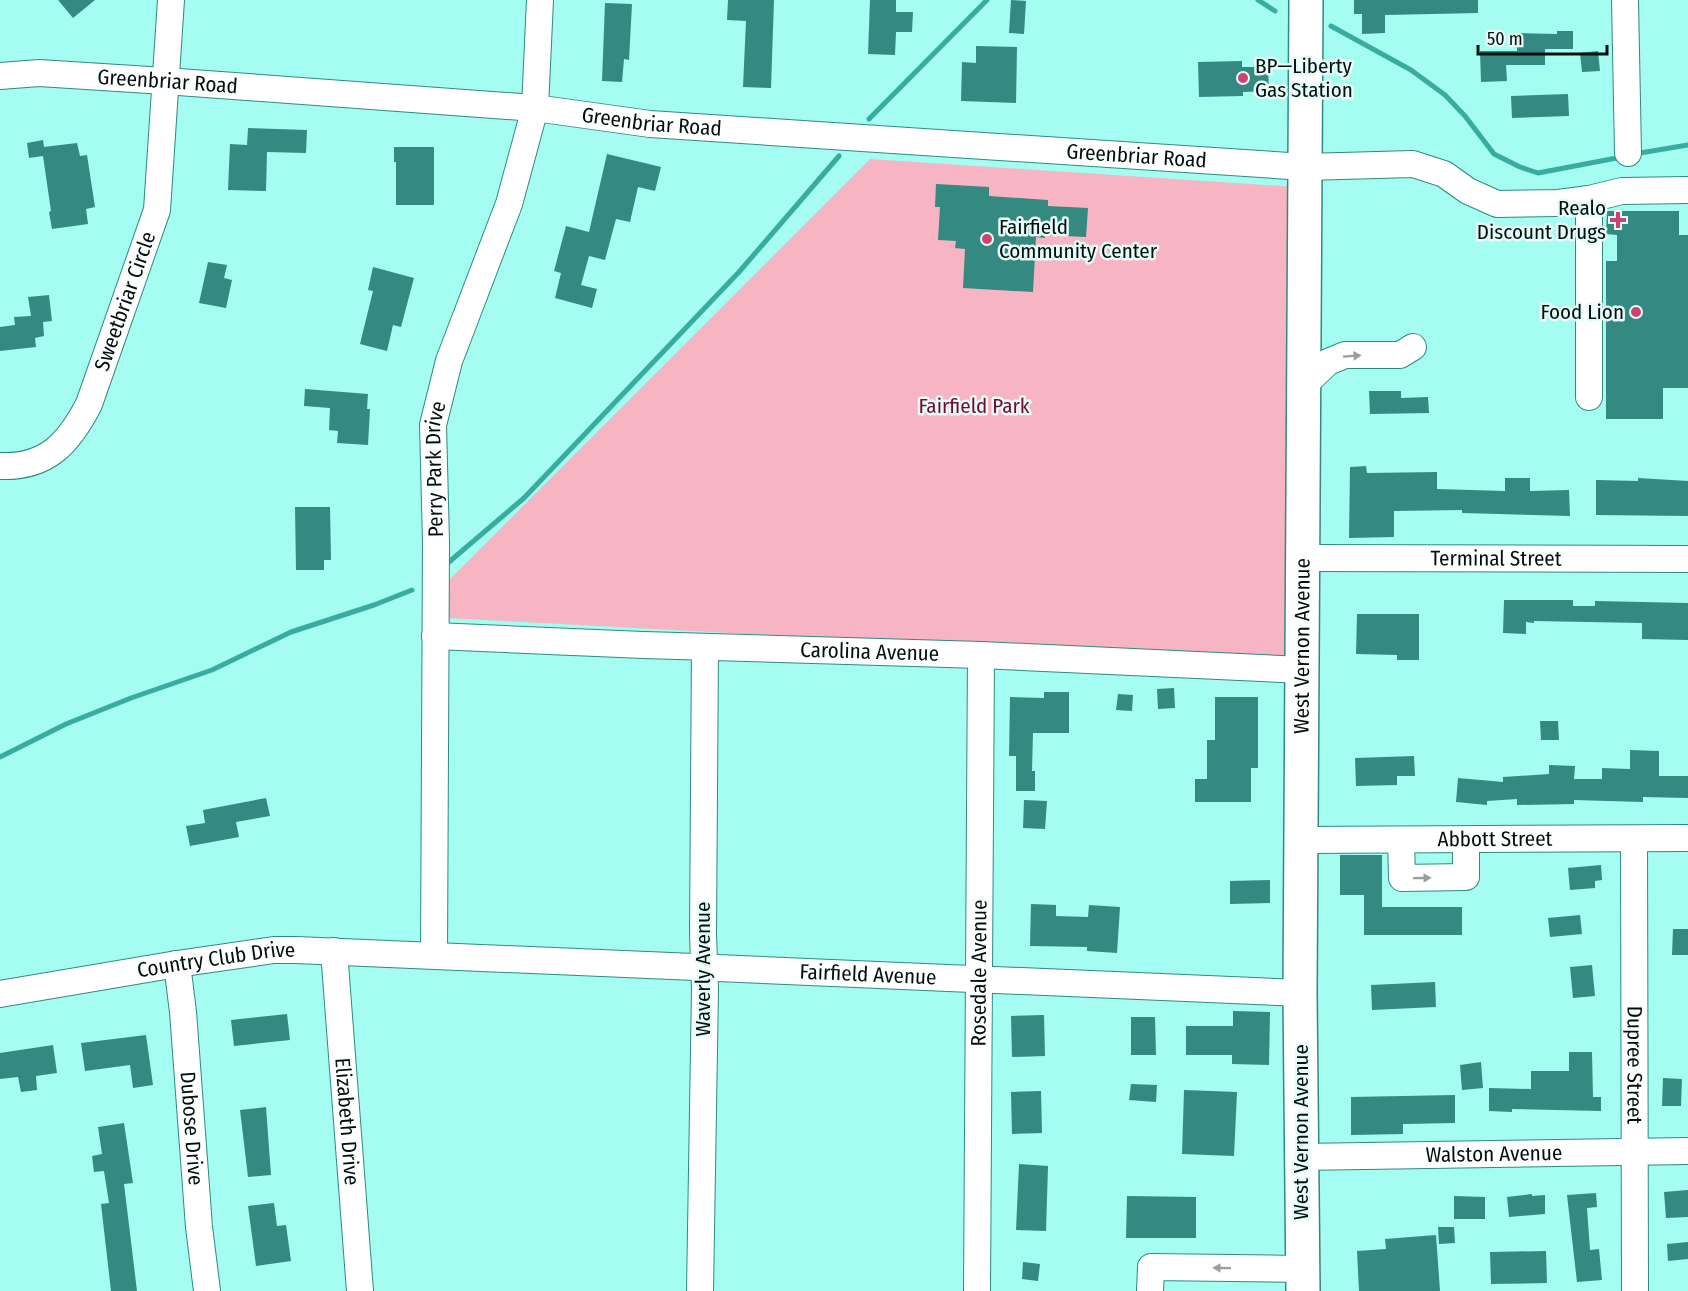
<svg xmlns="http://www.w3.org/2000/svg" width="1688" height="1291" viewBox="0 0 1688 1291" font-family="'Fira Sans Condensed',sans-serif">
<rect width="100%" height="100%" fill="#a5fcf0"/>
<path fill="#f7b4c2" d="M870 159 1310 188 1303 663 446 618 449 580Z"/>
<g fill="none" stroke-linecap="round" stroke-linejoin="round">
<g stroke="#39aca0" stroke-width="5">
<path d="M1258 0 1275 11"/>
<path d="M1331 26 1411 70 1445 95 1465 116 1494 154 1520 167 1538 173 1622 157"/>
<path d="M869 119 987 0"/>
<path d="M1634 154 1688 145"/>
<path d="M449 562 524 498 739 272 839 156"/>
<path d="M0 757 66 724 131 698 212 670 291 632 374 605 412 590"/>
</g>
</g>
<g fill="#348980">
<path d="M58 0H95L73 18Z"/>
<path d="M728 0H774L771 88 743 87 746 21 727 20Z"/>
<path d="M870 0H896V12H913L912 32H896L895 55 868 54Z"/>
<path d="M1011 0 1026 1 1024 34 1009 33Z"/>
<path d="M1354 0H1478V13L1385 15V33L1362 34V14H1354Z"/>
<path d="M605 3 632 4 629 60 624 59 622 82 602 81Z"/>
<path d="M1557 31H1573V49H1545V65H1506L1507 81 1481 82 1480 51H1517V33L1557 34Z"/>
<path d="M976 46 1017 47 1016 103 961 101 962 62 976 63Z"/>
<path d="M1598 51 1600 71 1582 72 1580 53Z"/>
<path d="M1242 61V67H1268L1269 91 1243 92V96L1199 97 1198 62Z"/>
<path d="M1568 94 1569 116 1512 118 1511 96Z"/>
<path d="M248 128 307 130 306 153 267 152 266 191 228 190 230 144 247 145Z"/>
<path d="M43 140 44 147 77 143 80 156 87 155 95 207 86 209 88 224 52 229 49 212 51 211 43 156 29 158 27 143Z"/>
<path d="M394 147H434V205H396V162H394Z"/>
<path d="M607 154 661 167 655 191 638 187 630 222 616 219 605 260 589 256 581 285 597 289 592 308 555 298 561 273 554 271 566 226 589 232Z"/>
<path d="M936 184 989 187V196L1048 200V206L1088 208 1086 237 1045 235V238L1036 237 1033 292 963 288 965 249 955 248 956 241 938 240 940 207H935Z"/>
<path d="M1607 211H1679V235H1688V388H1663V419H1606V261H1617V235L1606 234Z"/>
<path d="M208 262 227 265 224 278 232 280 226 308 199 303Z"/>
<path d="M373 267 414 278 401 327 393 325 387 351 360 344 373 291 368 290Z"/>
<path d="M49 295 52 321 43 322 44 336 35 338 36 347 0 351V327L15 325 14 317 31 316 28 297Z"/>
<path d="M305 389 368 394 367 409H370L368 445 337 443 338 431 329 430 330 408 304 406Z"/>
<path d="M1369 391H1401V398L1428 397 1429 413 1370 414Z"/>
<path d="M1366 466 1367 473 1437 472V489L1505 491V478H1530V491L1569 490 1570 516 1462 513V510L1394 511V537L1349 538 1350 467Z"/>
<path d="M1638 478 1688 481V516L1596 515V480L1638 481Z"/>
<path d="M295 507H330L331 560H324V570H296Z"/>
<path d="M1504 600H1573V606H1595V601L1688 603V640L1642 639V623L1534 621V623L1526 622V634L1503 633Z"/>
<path d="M1357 614H1419V660H1397V655L1356 654Z"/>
<path d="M1174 688 1175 708 1158 709 1157 689Z"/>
<path d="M1044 692H1069V733H1033L1032 771H1035V791H1016V756H1009L1010 697 1044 698Z"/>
<path d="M1118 694 1133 695 1132 711 1116 710Z"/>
<path d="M1215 697H1258V768H1251V802H1195V779H1207V740H1215Z"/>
<path d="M1540 721H1558L1559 740H1541Z"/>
<path d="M1630 750 1659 751V776H1688V798L1643 797V802L1574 800V804L1517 805V799L1487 801V805L1456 802 1458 778 1503 782V777L1549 774V765L1575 766 1574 779H1602V768L1630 769Z"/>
<path d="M1414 756 1415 776H1397V785L1356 786 1355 758Z"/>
<path d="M266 798 270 816 236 822 239 837 190 846 186 826 205 823 203 810Z"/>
<path d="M1024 800 1047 801 1045 829 1023 828Z"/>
<path d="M1340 855H1382V907H1462V935H1364V895H1340Z"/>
<path d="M1601 865 1602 880 1595 881V888L1570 890 1568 868Z"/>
<path d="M1270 880V903L1230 904V881Z"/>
<path d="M1031 904 1056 905V916L1088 917 1089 905 1120 907 1117 953 1087 951V947L1030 946Z"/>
<path d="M1580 915 1582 934 1550 937 1548 918Z"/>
<path d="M1673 929H1688V955H1672Z"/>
<path d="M1592 965 1595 996 1573 998 1570 967Z"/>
<path d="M1435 982 1436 1007 1372 1010 1371 985Z"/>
<path d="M1233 1011 1270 1012 1269 1065 1232 1064V1055H1186V1026H1233Z"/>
<path d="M287 1014 290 1040 234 1046 231 1020Z"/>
<path d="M1044 1015 1045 1056 1012 1057 1011 1016Z"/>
<path d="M1131 1017H1155L1156 1055H1131Z"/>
<path d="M146 1035 153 1085 133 1088 130 1065 85 1071 81 1043Z"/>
<path d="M53 1045 57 1073 36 1076 37 1090 21 1092 18 1077 0 1079V1053Z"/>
<path d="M1569 1052H1592L1593 1097H1601V1111L1512 1109V1112L1489 1111V1088L1531 1089V1071H1569Z"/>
<path d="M1481 1062 1483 1088 1462 1090 1460 1065Z"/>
<path d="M1663 1078 1682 1079 1681 1106H1662Z"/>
<path d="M1131 1084 1157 1085 1156 1102 1129 1100Z"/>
<path d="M1184 1090 1237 1092 1234 1156 1182 1154Z"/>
<path d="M1041 1091 1042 1133 1012 1134 1011 1092Z"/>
<path d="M1455 1095V1123L1403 1124V1134L1351 1135V1097Z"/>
<path d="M266 1107 271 1175 248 1177 240 1110Z"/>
<path d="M124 1123 133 1183 124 1184 137 1291H111L101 1204 109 1203 104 1171 94 1172 92 1156 102 1154 98 1127Z"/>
<path d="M1019 1164 1048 1166 1046 1231 1016 1230Z"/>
<path d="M1688 1190V1217L1666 1218 1664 1192Z"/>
<path d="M1596 1193 1597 1207 1587 1208 1590 1250 1599 1249 1602 1280 1577 1282 1567 1195Z"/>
<path d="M1532 1194V1196L1545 1195V1214L1509 1217 1507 1197Z"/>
<path d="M1127 1196 1196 1197V1238H1126Z"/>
<path d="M1454 1196 1485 1197V1219H1454Z"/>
<path d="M274 1203 277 1226 286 1225 291 1261 256 1266 248 1206Z"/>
<path d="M1438 1227H1454L1455 1243 1439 1244Z"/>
<path d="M1436 1235 1440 1291H1359L1357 1251 1386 1249 1385 1239Z"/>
<path d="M1688 1242V1259L1668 1261 1667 1244Z"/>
<path d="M1546 1251 1547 1283 1491 1284 1490 1252Z"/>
<path d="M1023 1262 1040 1264 1038 1281 1022 1279Z"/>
</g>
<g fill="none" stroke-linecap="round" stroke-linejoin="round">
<g stroke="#2f8a80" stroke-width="28">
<g id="minor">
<path d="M1625 0 1628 153"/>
<path id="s1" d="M0 76 39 73 165 81 535 108 650 124 1305 167 1413 164 1444 174 1468 191 1497 204 1558 203 1589 199 1622 191 1688 190"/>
<path d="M1304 385 1328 362 1345 355H1400L1413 347"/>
<path d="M1589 397V199"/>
<path id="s2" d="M0 466C47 468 69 443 89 404L157 210 171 0"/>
<path id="s3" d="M1304 558 1688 559"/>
<path id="s4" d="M435 636 643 645 981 655 1303 670"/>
<path id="s5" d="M1634 839 1635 1291"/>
<path id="s6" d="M1301 840 1688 838"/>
<path d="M1401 840 1402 878 1466 877V840"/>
<path id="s7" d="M334 951 360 1291"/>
<path id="s8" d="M434 955 436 542 433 425 449 361 509 204 535 108 540 0"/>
<path id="s9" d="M177 964 183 1012 199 1227 207 1291"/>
<path id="s10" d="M0 994 177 964 274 950H296L1300 993"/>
<path id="s11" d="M1300 1157 1688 1151"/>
<path d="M700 1291 705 989 703 934 705 647"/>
<path id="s12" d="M977 1291 981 655"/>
<path d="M1150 1291 1151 1267 1302 1269"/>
</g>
</g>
<g stroke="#2f8a80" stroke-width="36">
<g id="major">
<path id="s13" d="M1303 1291 1300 993 1306 0"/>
</g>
</g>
<use href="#minor" stroke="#fff" stroke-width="26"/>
<use href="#major" stroke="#fff" stroke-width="33"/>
</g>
<defs><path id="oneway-solid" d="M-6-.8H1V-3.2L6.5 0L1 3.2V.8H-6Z" transform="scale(1.5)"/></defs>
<g fill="#999f9e">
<use href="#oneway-solid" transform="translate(1352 356) rotate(-4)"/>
<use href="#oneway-solid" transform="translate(1422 878) rotate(-1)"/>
<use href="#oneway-solid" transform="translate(1222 1268) rotate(-179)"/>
</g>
<g fill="#cf426f" stroke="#e7fbf8" stroke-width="2">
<circle cx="1243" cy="78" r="6"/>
<path d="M1615 211h6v6h6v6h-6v6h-6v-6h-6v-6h6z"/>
<circle cx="987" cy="239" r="6"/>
<circle cx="1636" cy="312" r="6"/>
</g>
<g text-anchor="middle" stroke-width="5" stroke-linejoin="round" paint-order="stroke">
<g font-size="21" fill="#00100d" stroke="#e7fbf8" text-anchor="start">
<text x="1255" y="73">BP—Liberty<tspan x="1255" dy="24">Gas Station</tspan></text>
<text x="1606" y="215" text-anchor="end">Realo<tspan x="1606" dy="24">Discount Drugs</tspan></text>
<text x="999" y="234">Fairfield<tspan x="999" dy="24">Community Center</tspan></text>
<text x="1624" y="319" text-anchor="end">Food Lion</text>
</g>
<g font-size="21" fill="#00100d" stroke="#e7fbf8">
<text dy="7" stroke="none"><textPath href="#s1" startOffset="168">Greenbriar Road</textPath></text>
<text dy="7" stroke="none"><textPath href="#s1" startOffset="654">Greenbriar Road</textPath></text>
<text dy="7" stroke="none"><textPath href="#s1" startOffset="1140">Greenbriar Road</textPath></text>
<text dy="7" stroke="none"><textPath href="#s2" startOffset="225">Sweetbriar Circle</textPath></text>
<text dy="7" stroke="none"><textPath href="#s8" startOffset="486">Perry Park Drive</textPath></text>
<text dy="7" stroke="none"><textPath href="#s3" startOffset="192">Terminal Street</textPath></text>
<text dy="7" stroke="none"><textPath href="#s13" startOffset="645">West Vernon Avenue</textPath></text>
<text dy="7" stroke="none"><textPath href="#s4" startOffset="435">Carolina Avenue</textPath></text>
<text dy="7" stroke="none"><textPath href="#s6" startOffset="194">Abbott Street</textPath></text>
<text dy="7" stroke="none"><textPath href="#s10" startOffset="219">Country Club Drive</textPath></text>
<text transform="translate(703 969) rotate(-90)" y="7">Waverly Avenue</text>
<text dy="7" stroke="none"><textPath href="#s12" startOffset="318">Rosedale Avenue</textPath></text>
<text dy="7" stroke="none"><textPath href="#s10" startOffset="872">Fairfield Avenue</textPath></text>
<text dy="7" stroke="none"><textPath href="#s5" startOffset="226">Dupree Street</textPath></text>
<text dy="7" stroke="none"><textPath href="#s7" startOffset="171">Elizabeth Drive</textPath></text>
<text dy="7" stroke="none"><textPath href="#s9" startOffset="165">Dubose Drive</textPath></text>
<text transform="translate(1301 1132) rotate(-90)" y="7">West Vernon Avenue</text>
<text dy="7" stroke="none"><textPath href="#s11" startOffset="194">Walston Avenue</textPath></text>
</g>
<g font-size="21" fill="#700c33" stroke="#e7fbf8">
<text x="974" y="413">Fairfield Park</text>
</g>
</g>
<path d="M1478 45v9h129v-9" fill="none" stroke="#00100d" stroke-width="3"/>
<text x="1487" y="45" font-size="18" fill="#00100d" stroke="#e7fbf8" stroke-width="4.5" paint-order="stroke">50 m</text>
</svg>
